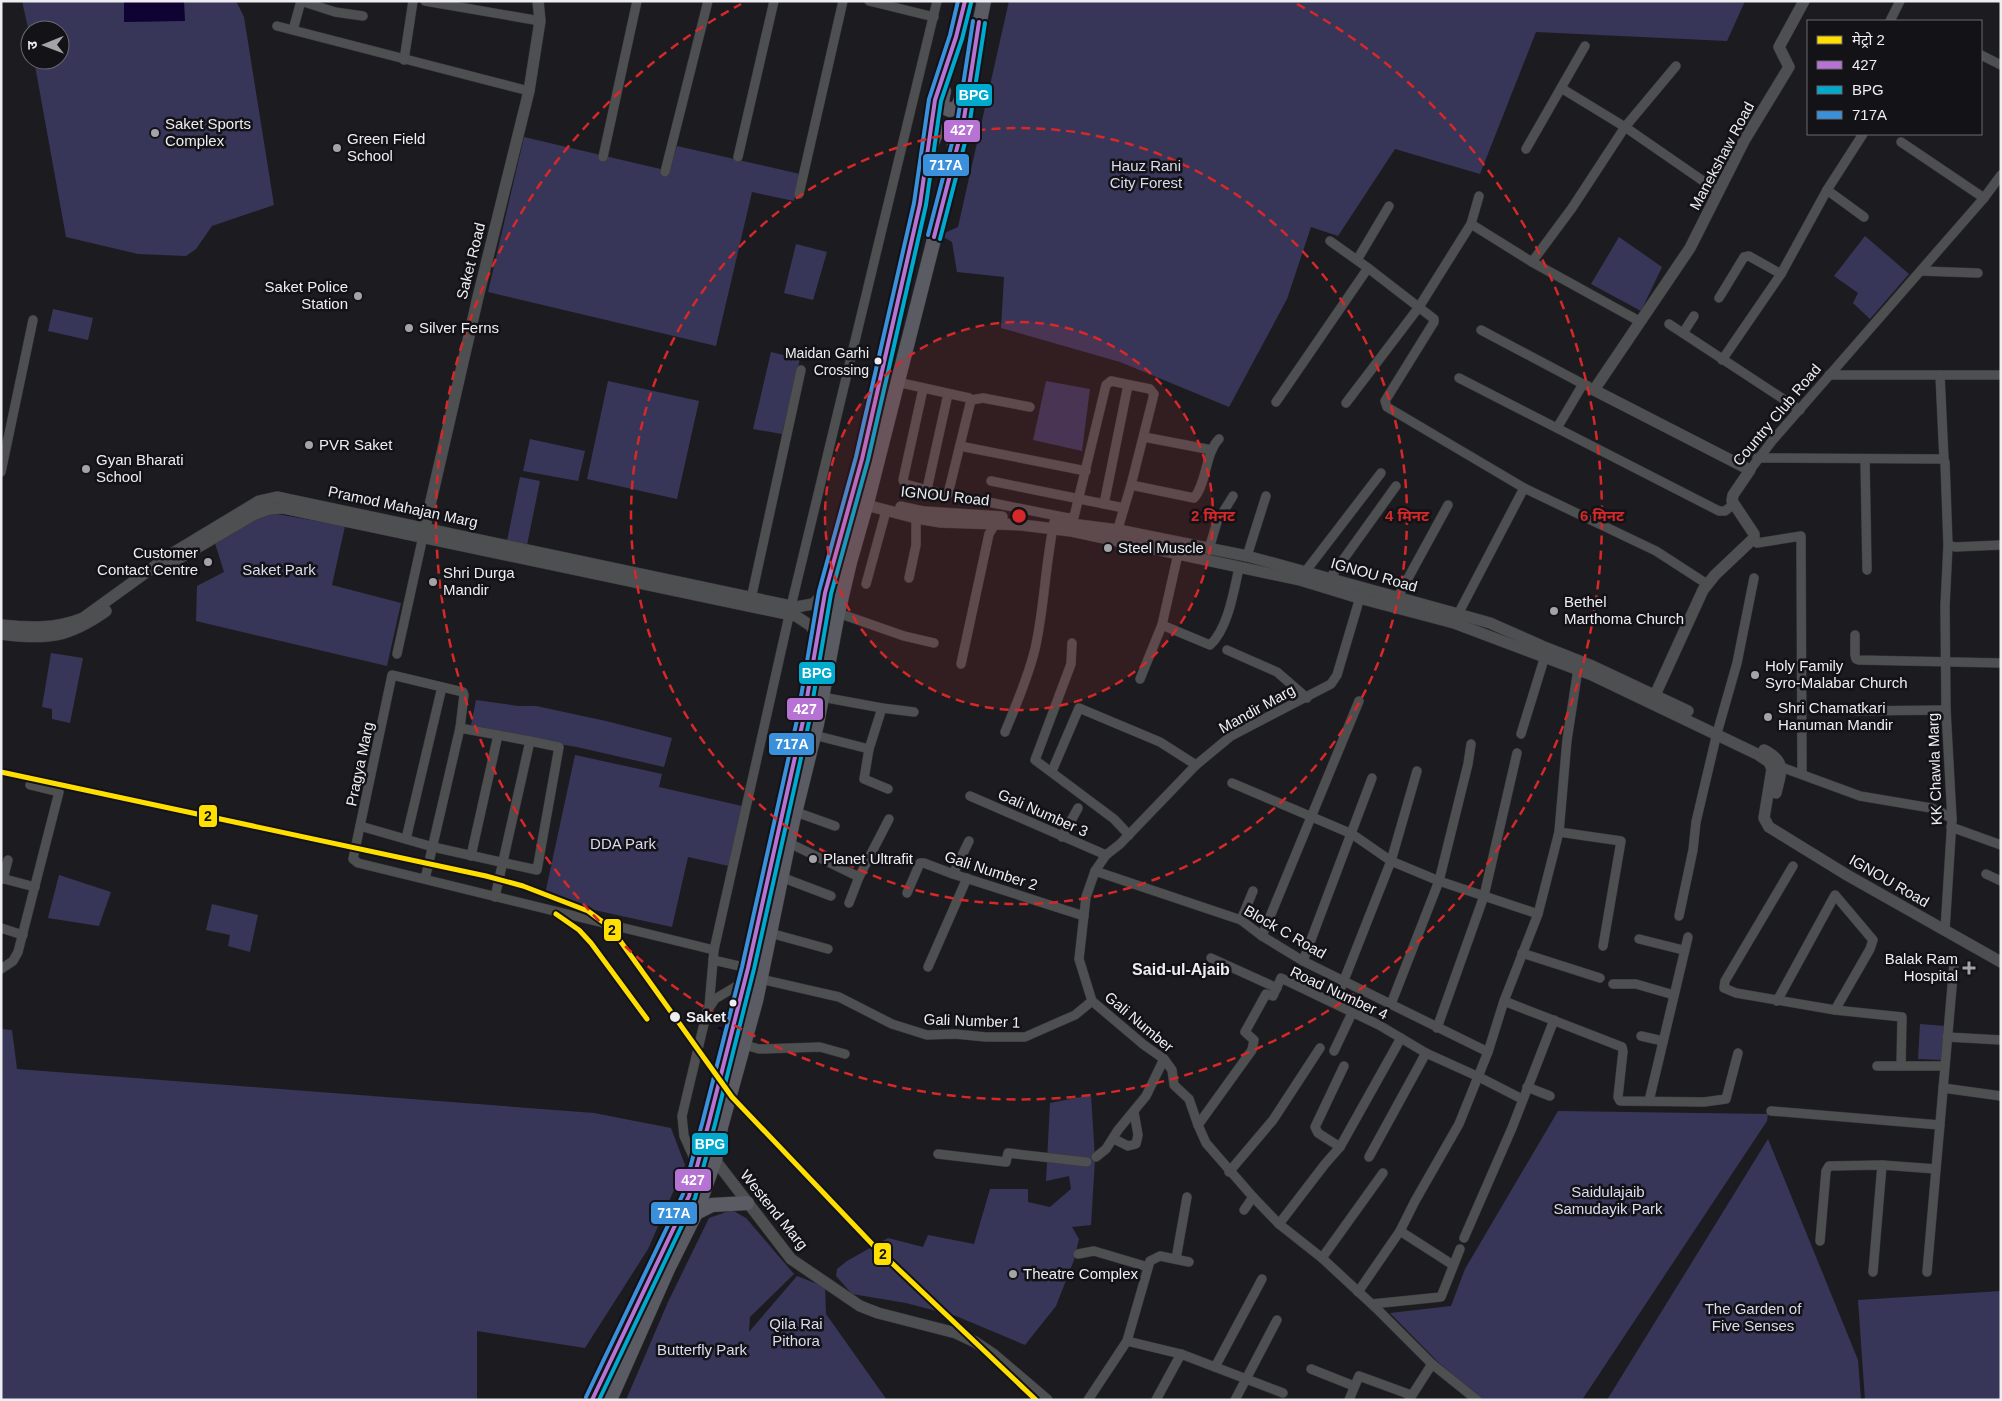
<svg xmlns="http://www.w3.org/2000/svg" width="2002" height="1401" viewBox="0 0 2002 1401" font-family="Helvetica,'Noto Sans Devanagari',sans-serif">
<rect width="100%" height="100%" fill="#1c1c20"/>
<g fill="#373659">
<path d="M22 1H236L244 17 274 205 212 226 196 249 186 256 138 254 66 237 34 60H60V30H30V37Z"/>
<path d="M1009 1H1745L1727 41 1536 32 1480 174 1395 149 1338 236 1311 227 1287 299 1229 407 1120 362 1001 328 1004 277 957 272 952 242 940 235 958 227Z"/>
<path d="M524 137 669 171 677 146 800 174 794 201 752 192 716 346 488 292Z"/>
<path d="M1865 236 1909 274 1870 319 1853 303 1858 293 1834 276Z"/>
<path d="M1619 237 1662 267 1641 311 1591 284Z"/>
<path d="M796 244 827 252 813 300 784 293Z"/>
<path d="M53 309 93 318 88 340 48 331Z"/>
<path d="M771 352 800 359 782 434 753 429Z"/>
<path d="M608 381 699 401 677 499 587 479Z"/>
<path d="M1046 381 1090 389 1082 451 1033 440Z"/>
<path d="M530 439 585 451 578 481 523 471Z"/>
<path d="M520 477 540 481 527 545 507 541Z"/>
<path d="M271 513 345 526 332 585 401 603 387 666 196 621 197 586 224 572 214 540 240 525Z"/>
<path d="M51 653 83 658 70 723 52 719V709L42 707Z"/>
<path d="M476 700 518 706H536L606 721 672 738 664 767 577 747 516 737 471 725Z"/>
<path d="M575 755 662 774 659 787 742 806 729 866 688 857 672 927 544 899Z"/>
<path d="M59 875 111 892 99 926 48 918Z"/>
<path d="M212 904 258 915 250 952 228 946 230 935 206 930Z"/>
<path d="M1920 1024 1945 1026 1943 1060 1918 1059Z"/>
<path d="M1 1029 12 1030 17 1069 594 1113 671 1128 685 1165 648 1249 585 1348 477 1331V1400H1Z"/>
<path d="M1091 1095 1095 1159 1091 1225 1072 1227 1079 1239 1074 1260 1056 1306 1025 1345 956 1316 906 1303 852 1294 836 1276 837 1269 847 1261 888 1238 923 1247 928 1235 974 1244 990 1189H1028V1202L1050 1207 1071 1189 1069 1176 1046 1181 1050 1103Z"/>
<path d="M1558 1111 1768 1114 1767 1121 1582 1400H1482L1438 1362 1390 1313 1451 1306 1465 1269Z"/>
<path d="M1768 1139 1858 1360 1861 1400H1607Z"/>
<path d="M732 1210 746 1218 794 1274 750 1317 749 1332 797 1276 825 1287 826 1314 887 1400H626L668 1302 709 1218Z"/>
<path d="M2001 1291V1400H1865L1858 1300Z"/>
</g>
<path fill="#0e0333" d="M124 1H184L185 21 124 22Z"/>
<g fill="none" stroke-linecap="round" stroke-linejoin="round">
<path stroke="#0e0333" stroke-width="2.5" d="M719 1028 728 1030"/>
<g stroke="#38383b" stroke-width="10">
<g id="minor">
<path d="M301 1 335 12 363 16"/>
<path d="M425 1 540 21"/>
<path d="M869 1 934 17"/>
<path d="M1890 21 1900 1"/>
<path d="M277 26 529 91"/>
<path d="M293 30 301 1"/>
<path d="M1981 55 2001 65"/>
<path d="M404 60 413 1"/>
<path d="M1561 88 1625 127 1719 192"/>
<path d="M1901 142 1984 198"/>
<path d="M1526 149 1585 46"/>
<path d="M603 157 637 1"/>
<path d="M738 157 774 1"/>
<path d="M665 172 708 1"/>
<path d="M1827 190 1864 217"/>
<path d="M799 194 843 1"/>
<path d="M1471 224 1532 262 1639 321"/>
<path d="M1330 241 1368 268 1434 319V322L1385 401 1387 407 1524 488 1656 551 1707 584"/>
<path d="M1357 260 1389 206"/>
<path d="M1532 262 1572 208 1625 127 1676 66"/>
<path d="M1921 271 1978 273"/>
<path d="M1719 298 1744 257 1749 256 1781 274"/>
<path d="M1669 324 1800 410"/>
<path d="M1481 330 1583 384"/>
<path d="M1683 333 1694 316"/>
<path d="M1722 360 1781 274 1827 190 1863 134"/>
<path d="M1829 375H2001"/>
<path d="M1940 375 1944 460"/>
<path d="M1459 378 1719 511H1725L1734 504"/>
<path d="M897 382 969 398 971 400 983 398 1030 407"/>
<path d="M923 389 903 480 905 484 943 494H948L949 490 971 400"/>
<path d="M1276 402 1368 268"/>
<path d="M1346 403 1419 307 1471 224 1479 196"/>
<path d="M1557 428 1583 384 1588 386"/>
<path d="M1144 437 1212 450"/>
<path d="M960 446 1086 471"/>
<path d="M1757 458 1942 459 1945 462 1948 545 1955 547 2001 545"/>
<path d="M1865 459 1867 570"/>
<path d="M1750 470 1772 441 1984 198 2001 175"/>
<path d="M1 472 33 320"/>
<path d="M991 481 1124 508"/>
<path d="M1131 485 1194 498C1207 483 1205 453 1219 439"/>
<path d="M927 489 948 394"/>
<path d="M988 502 1068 518 1074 517 1106 385 1111 381 1150 389 1154 394 1131 485 1116 535"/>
<path d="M1104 504 1128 385"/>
<path d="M1757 543 1801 536 1802 774"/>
<path d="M1209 549 1217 522 1233 496"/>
<path d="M1247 556 1266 496"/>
<path d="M1305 572 1381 473"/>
<path d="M909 578 916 545V518"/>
<path d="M1330 578 1396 486"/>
<path d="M866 584 886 511"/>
<path d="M1361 594 1337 675 1331 684 1231 736 1196 765 1120 844 1106 855 1095 871 1086 897 1079 959 1092 1001 1144 1045 1164 1059 1172 1070 1174 1085 1189 1099 1198 1125 1206 1143 1253 1197 1279 1224 1322 1258 1377 1309 1432 1364 1477 1400"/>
<path d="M751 599 801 370"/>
<path d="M1395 602 1448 505"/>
<path d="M838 613 904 636 934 643"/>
<path d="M1456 618 1524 488"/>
<path d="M1162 625 1210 645C1228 629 1234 590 1239 568"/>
<path d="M1855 635V655L1856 659 1859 660 2001 663"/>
<path d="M1072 643 1071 664 1035 760 1114 819 1129 835"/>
<path d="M1227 650 1277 672 1307 698"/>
<path d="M397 654 424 532"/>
<path d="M961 664 989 534 995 524"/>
<path d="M1140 679 1162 625 1178 554"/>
<path d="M822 697 882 708 869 749"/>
<path d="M882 708 914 712"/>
<path d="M1856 711 1946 710"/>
<path d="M460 728 530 741 495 897"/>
<path d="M1005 732C1016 705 1028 678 1035 649 1044 610 1045 568 1053 528"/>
<path d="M1521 734 1545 656"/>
<path d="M814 735 869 749 864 779 888 789"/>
<path d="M1781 767 1860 796 1931 808 1941 812 1952 819"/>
<path d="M1052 771 1079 708 1160 742 1196 765"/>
<path d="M1232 783 1352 834 1391 861 1439 881 1538 914"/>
<path d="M970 796 1106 855"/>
<path d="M796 812 835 826"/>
<path d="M360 826 433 847 537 870 559 747 530 741"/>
<path d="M1951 827 2001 845"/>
<path d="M1559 832 1621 841 1603 946"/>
<path d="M1062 837 1078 808"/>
<path d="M406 839 442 687"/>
<path d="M785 841 859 877"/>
<path d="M471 856 498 735"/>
<path d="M1793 866 1725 981 1724 988 1736 993 1835 1010 1902 1017 1901 1066"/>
<path d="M1095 871 1241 920 1262 936 1303 961 1488 1052"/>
<path d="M953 874 969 841"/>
<path d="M1986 874 2001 881"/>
<path d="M781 877 831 896"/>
<path d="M1 878 35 887"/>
<path d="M3 879 8 860"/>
<path d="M425 879 460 728 464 695 463 692 392 675 353 859 358 863 714 950"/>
<path d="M907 893 920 863H924L953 874 1084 916"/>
<path d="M849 903 859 877 889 819"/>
<path d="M1679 916 1693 850 1696 822 1717 733 1737 663 1754 578"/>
<path d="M1241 920 1253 891"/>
<path d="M1 928 23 935"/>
<path d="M1945 930 1952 819 1946 710 1945 606 1948 545"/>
<path d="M770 933 828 949"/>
<path d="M1262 936 1359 701"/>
<path d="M1639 939 1683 950"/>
<path d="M1522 953 1600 978"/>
<path d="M1211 958 1277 988"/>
<path d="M713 960 748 968"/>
<path d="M1303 961 1372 778"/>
<path d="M928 967 967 878"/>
<path d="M1 969 13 961 18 952 59 792 30 785"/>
<path d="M760 979 839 997 892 1024 927 1035 955 1034 986 1037H1025L1075 1015 1092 1001"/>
<path d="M1613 984H1636L1674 995"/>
<path d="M1504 1001 1622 1047 1623 1051 1618 1097 1620 1101 1704 1102 1726 1099 1738 1053"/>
<path d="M1777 1001 1835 895 1873 940 1870 949 1835 1010"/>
<path d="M1335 1003 1391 861 1417 771"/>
<path d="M1391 1004 1439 881 1468 764 1471 744"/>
<path d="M709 1007 714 950 793 598 937 1"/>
<path d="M1437 1028 1484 896 1517 753"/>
<path d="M1641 1036 1663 1041"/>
<path d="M1947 1037 2001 1040"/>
<path d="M745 1045 759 1049 820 1047 845 1054"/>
<path d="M1334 1051 1352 1013"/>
<path d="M1877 1066H1944"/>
<path d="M1527 1087 1550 1096"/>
<path d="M1943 1088 2001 1096"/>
<path d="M1649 1101 1688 937"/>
<path d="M1771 1111 1940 1125"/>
<path d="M1198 1125 1252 1050 1254 1040 1245 1032 1266 994 1273 996 1281 978 1379 1025 1426 1053 1479 1077 1522 1099"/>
<path d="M1114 1139 1128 1146 1136 1144 1138 1135 1134 1112"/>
<path d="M1340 1147 1318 1133 1315 1127 1344 1066"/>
<path d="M938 1154 1006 1162 1008 1153 1087 1162"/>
<path d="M1096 1157 1106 1149 1118 1130 1146 1096 1164 1059"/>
<path d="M1369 1157 1426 1053"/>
<path d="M697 1165 684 1136 682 1116 707 1011 715 999 745 981"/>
<path d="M1229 1172 1273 1120 1320 1048"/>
<path d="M1244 1210 1253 1197"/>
<path d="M1279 1224 1325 1164 1340 1147 1401 1038"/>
<path d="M1400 1231 1453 1265"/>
<path d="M1464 1238 1512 1128 1554 1020"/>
<path d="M1820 1241 1826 1171 1829 1166 1882 1165 1936 1169"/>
<path d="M1078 1254 1094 1251 1148 1267"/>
<path d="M1322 1258 1383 1173"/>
<path d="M1176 1259 1187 1197"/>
<path d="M1873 1272 1882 1165"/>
<path d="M1927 1272 1954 964"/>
<path d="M1358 1292 1400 1231 1415 1201 1459 1124 1488 1052 1504 1001 1538 914 1559 832 1567 740 1578 669"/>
<path d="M1372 1304 1441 1297 1460 1249"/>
<path d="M1127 1341 1181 1354 1283 1393"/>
<path d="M1215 1367 1262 1279"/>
<path d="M1311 1369 1354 1386"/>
<path d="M1088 1400 1127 1341 1150 1261 1160 1256 1189 1262"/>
<path d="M1156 1400 1181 1354"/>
<path d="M1235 1400 1277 1320"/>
<path d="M1349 1400 1359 1376 1411 1395"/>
<path d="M1409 1400 1432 1364"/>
</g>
</g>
<g stroke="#38383b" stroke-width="12">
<g id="tertiary">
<path d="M866 505 916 518 941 522 1022 525 1071 531 1300 580 1359 598 1454 623 1592 675 1757 754 1769 762 1772 769 1764 818 1769 827 1847 875 2001 962"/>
<path d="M901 507 924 512 1002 517"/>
<path d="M1055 522 1118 530 1247 556 1458 614 1490 623 1542 646 1590 665 1688 711"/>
<path d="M425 527 478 297 529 91 540 21 538 1"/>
<path d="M171 563 255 514 269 509 283 508 796 616 811 626 817 637"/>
<path d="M1 625C30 628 55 629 83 618L173 553 259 501 277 497 796 607 813 604 825 593"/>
<path d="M1 634C46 640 68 638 106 611"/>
<path d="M1655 695 1703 590 1715 575 1754 538V534L1732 501 1733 495 1750 470 1594 390 1690 248 1744 141 1789 67 1779 47 1804 1"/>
<path d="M1764 750C1787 762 1781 771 1776 793"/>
<path d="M715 1160 791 1259 860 1306 878 1313 956 1333 975 1342 993 1354 1047 1400"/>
</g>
</g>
<g stroke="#38383b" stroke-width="15">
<g id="primary">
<path d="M970 70 984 1"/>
<path d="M944 91C942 100 940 107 950 110L958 107 963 93"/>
<path d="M931 145 936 133 946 130 954 137V150"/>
<path d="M696 1213 712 1205 747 1203"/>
<path d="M592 1400 689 1196 709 1122 748 968 803 721 815 657 817 637 825 593 862 459 920 204 935 100 956 37 965 1"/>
<path d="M610 1400 668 1269 696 1213 715 1160 721 1127 756 1001 793 821 817 724 838 613 850 562 868 499 963 125 971 85 972 62"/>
</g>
</g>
<use href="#minor" stroke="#4e4f51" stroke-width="9"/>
<use href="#tertiary" stroke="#4e4f51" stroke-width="11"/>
<use href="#primary" stroke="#5b5b63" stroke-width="14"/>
<g stroke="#121217" stroke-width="8">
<g id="bus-1">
<path d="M934 237 963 125 979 22"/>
<path d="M592 1400 689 1196 709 1122 748 968 803 721 825 593 862 459 920 204 935 100 956 37 965 1"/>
</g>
</g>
<g stroke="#121217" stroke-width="8">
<g id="bus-2">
<path d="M940 239 969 127 985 23"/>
<path d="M599 1400 695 1198 715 1124 754 969 809 722 831 594 868 460 926 205 941 101 962 39 971 3"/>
</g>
</g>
<g stroke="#121217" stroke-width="8">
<g id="bus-3">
<path d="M928 235 957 124 973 21"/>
<path d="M586 1397 683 1194 703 1120 742 967 797 720 819 591 856 457 914 203 929 99 950 35 958 1"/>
</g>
</g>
<use href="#bus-1" stroke="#b673d3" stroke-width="4"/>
<use href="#bus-2" stroke="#00a9ce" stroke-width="4"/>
<use href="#bus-3" stroke="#3a90db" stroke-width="4"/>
<g stroke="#121217" stroke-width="9">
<g id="metro-1">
<path d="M1 772 486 876 523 886 588 911 611 928 732 1097 875 1247 1036 1400"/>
<path d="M556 914 579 930 591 943 647 1019"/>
</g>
</g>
<use href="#metro-1" stroke="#ffdf00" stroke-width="5"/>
</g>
<circle cx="1019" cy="516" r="194" fill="#d62828" fill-opacity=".12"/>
<g fill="none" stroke="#d62828" stroke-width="2.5" stroke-dasharray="9 6">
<circle cx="1019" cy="516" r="194"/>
<circle cx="1019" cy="516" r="388"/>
<path d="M1297 4A583 583 0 1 1 741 4"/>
</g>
<g fill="#a4a4a8" stroke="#121217" stroke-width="2">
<circle cx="155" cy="133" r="5"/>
<circle cx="337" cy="148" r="5"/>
<circle cx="358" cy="296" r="5"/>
<circle cx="409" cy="328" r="5"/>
<circle cx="309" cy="445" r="5"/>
<circle cx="86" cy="469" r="5"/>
<circle cx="1108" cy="548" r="5"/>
<circle cx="208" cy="562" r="5"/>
<circle cx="433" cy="582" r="5"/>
<circle cx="1554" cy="611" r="5"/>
<circle cx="1755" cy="675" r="5"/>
<circle cx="1768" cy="717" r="5"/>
<circle cx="813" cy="859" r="5"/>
<path d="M1966.5 960.5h5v5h5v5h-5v5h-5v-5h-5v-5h5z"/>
<circle cx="1013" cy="1274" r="5"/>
</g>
<g fill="#eeeef2" stroke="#121217" stroke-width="2">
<circle cx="878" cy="361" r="4.5"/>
<circle cx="733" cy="1003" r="4.5"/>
<circle cx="675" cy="1017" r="6"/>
</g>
<g text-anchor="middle" stroke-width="5" stroke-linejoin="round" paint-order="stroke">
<g font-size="14" fill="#eeeef2" stroke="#121217" text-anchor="end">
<text x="869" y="358">Maidan Garhi<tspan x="869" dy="17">Crossing</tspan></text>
</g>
<g font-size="15" fill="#eeeef2" stroke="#121217" text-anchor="start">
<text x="165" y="129">Saket Sports<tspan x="165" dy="17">Complex</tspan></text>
<text x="347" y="144">Green Field<tspan x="347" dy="17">School</tspan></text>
<text x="348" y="292" text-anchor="end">Saket Police<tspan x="348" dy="17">Station</tspan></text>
<text x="419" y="333">Silver Ferns</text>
<text x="319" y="450">PVR Saket</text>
<text x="96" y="465">Gyan Bharati<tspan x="96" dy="17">School</tspan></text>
<text x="1118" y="553">Steel Muscle</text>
<text x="198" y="558" text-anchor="end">Customer<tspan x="198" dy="17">Contact Centre</tspan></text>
<text x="443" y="578">Shri Durga<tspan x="443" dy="17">Mandir</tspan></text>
<text x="1564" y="607">Bethel<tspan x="1564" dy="17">Marthoma Church</tspan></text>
<text x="1765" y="671">Holy Family<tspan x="1765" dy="17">Syro-Malabar Church</tspan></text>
<text x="1778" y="713">Shri Chamatkari<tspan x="1778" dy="17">Hanuman Mandir</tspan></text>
<text x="823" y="864">Planet Ultrafit</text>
<text x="1958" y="964" text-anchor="end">Balak Ram<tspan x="1958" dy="17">Hospital</tspan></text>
<text x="1023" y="1279">Theatre Complex</text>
</g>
<g font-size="15" fill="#eeeef2" stroke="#121217">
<text transform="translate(1722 156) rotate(-62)" y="5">Manekshaw Road</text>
<text transform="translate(471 261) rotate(-76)" y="5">Saket Road</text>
<text transform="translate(1777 415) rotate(-50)" y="5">Country Club Road</text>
<text transform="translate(945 496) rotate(6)" y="5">IGNOU Road</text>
<text transform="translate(403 507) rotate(12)" y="5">Pramod Mahajan Marg</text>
<text transform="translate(1374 575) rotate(16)" y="5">IGNOU Road</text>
<text transform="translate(1257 709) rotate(-29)" y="5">Mandir Marg</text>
<text transform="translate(360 764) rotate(-78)" y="5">Pragya Marg</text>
<text transform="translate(1935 769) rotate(-92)" y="5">KK Chawla Marg</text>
<text transform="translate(1043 813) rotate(24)" y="5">Gali Number 3</text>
<text transform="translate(991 871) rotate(18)" y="5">Gali Number 2</text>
<text transform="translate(1889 881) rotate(30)" y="5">IGNOU Road</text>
<text transform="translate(1285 932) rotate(30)" y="5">Block C Road</text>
<text transform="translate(1339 993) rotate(25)" y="5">Road Number 4</text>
<text transform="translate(972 1021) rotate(2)" y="5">Gali Number 1</text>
<text transform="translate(1139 1022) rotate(40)" y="5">Gali Number</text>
<text transform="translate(774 1210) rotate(51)" y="5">Westend Marg</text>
</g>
<g font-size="15" fill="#dbdbef" stroke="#121217">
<text x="1146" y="171">Hauz Rani<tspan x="1146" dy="17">City Forest</tspan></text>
<text x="279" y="575">Saket Park</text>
<text x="623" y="849">DDA Park</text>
<text x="1608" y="1197">Saidulajaib<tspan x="1608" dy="17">Samudayik Park</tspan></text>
<text x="1753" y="1314">The Garden of<tspan x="1753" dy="17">Five Senses</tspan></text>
<text x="796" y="1329">Qila Rai<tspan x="796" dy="17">Pithora</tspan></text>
<text x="702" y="1355">Butterfly Park</text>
</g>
<g font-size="15" font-weight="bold" fill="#eeeef2" stroke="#121217" text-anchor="start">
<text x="686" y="1022">Saket</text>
</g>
<g font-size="16" font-weight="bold" fill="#eeeef2" stroke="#121217">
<text x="1181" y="975">Said-ul-Ajaib</text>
</g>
</g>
<circle cx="1019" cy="516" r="8" fill="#d62828" stroke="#121217" stroke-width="2.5"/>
<g font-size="15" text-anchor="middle" font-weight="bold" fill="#d62828" stroke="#121217" stroke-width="5" stroke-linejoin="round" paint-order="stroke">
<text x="1213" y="521">2 मिनट</text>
<text x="1407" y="521">4 मिनट</text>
<text x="1602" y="521">6 मिनट</text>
</g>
<g stroke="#121217" stroke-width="2">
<rect x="955" y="83" width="38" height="24" rx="5" fill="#00a9ce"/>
<rect x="943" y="119" width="38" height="24" rx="5" fill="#b673d3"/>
<rect x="922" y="153" width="48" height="24" rx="5" fill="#3a90db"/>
<rect x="798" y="661" width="38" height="24" rx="5" fill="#00a9ce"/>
<rect x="786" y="697" width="38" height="24" rx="5" fill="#b673d3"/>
<rect x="768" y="732" width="47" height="24" rx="5" fill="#3a90db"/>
<rect x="198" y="804" width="20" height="24" rx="5" fill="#ffdf00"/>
<rect x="603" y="918" width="19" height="24" rx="5" fill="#ffdf00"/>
<rect x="691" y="1132" width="38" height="24" rx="5" fill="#00a9ce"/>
<rect x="674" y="1168" width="38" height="24" rx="5" fill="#b673d3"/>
<rect x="650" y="1201" width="48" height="24" rx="5" fill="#3a90db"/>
<rect x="873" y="1242" width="19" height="24" rx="5" fill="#ffdf00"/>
</g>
<g font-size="14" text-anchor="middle" font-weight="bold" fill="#fff">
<text x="974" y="100">BPG</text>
<text x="962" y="135">427</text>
<text x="946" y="170">717A</text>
<text x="817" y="678">BPG</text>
<text x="805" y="714">427</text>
<text x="792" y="749">717A</text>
<text x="710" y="1149">BPG</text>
<text x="693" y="1185">427</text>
<text x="674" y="1218">717A</text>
</g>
<g font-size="14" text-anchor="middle" font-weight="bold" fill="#111">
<text x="208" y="821">2</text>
<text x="612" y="935">2</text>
<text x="883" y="1259">2</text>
</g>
<rect width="2002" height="1401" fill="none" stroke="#eeeef2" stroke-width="5"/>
<rect x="1807" y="20" width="175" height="115" fill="#121217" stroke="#6a6a6f"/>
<rect x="1817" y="36" width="25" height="8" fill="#ffdf00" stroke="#6a6a6f"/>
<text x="1852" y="45" font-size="15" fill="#eeeef2">मेट्रो 2</text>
<rect x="1817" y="61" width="25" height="8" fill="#b673d3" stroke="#6a6a6f"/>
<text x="1852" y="70" font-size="15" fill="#eeeef2">427</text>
<rect x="1817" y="86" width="25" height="8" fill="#00a9ce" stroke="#6a6a6f"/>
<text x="1852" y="95" font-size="15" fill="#eeeef2">BPG</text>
<rect x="1817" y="111" width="25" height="8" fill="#3a90db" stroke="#6a6a6f"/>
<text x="1852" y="120" font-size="15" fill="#eeeef2">717A</text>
<g transform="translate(45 45) rotate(269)"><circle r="24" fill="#121217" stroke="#6a6a6f"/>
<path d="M0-4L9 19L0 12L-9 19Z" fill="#a4a4a8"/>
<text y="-8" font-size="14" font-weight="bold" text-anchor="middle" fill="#eeeef2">उ</text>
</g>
</svg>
